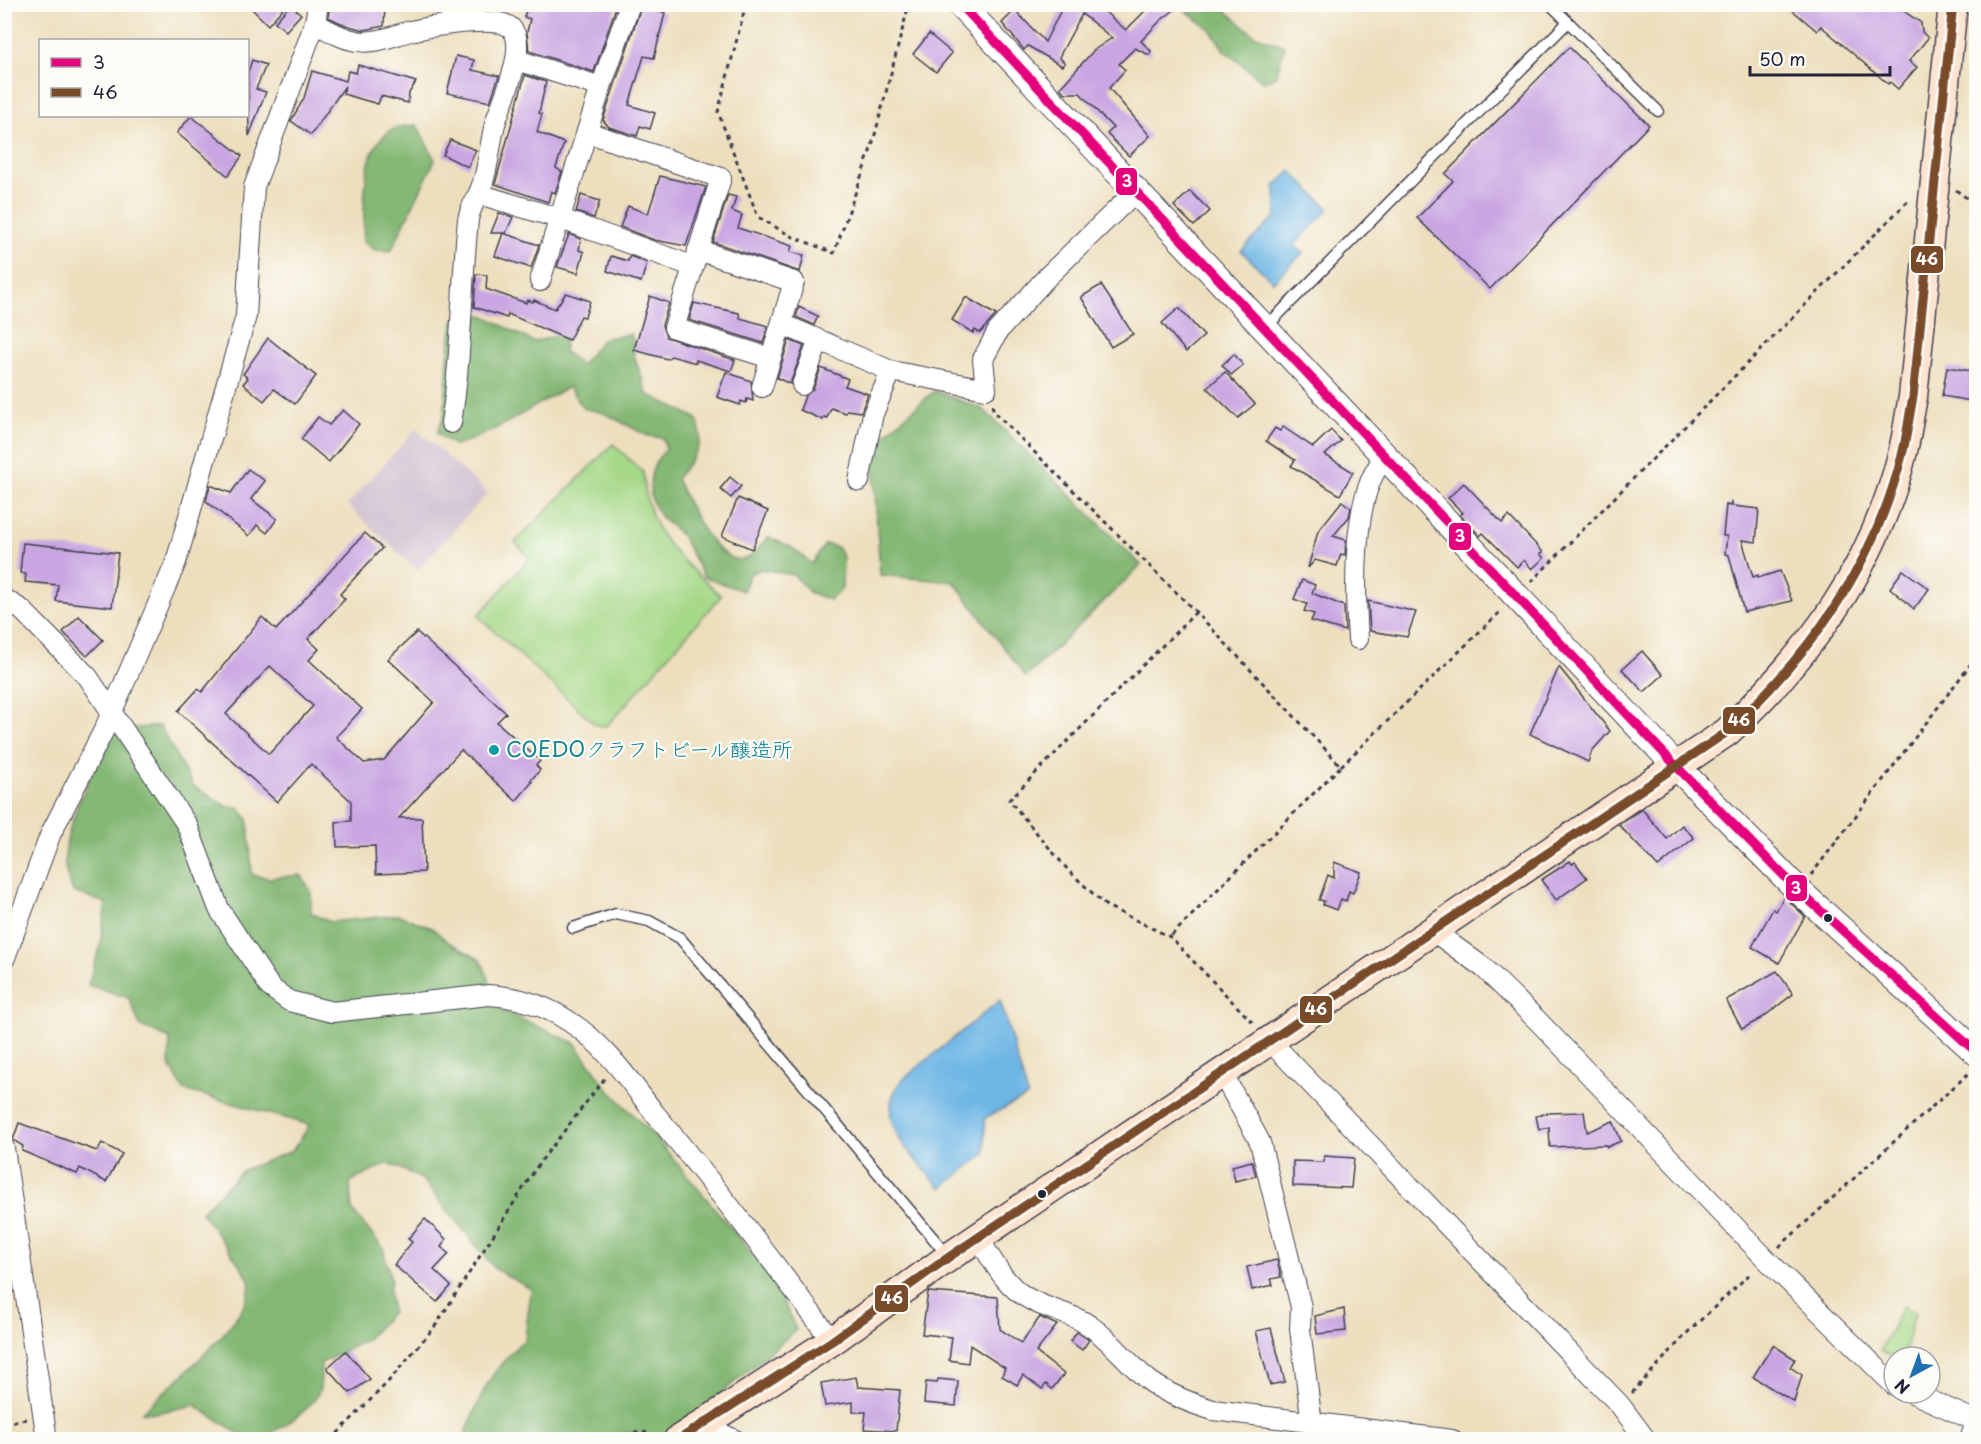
<svg xmlns="http://www.w3.org/2000/svg" width="1981" height="1444" viewBox="0 0 1981 1444" font-family="'Playpen Sans','Klee One',sans-serif">
<rect width="100%" height="100%" fill="#fdfcf7"/>
<filter id="ink" filterUnits="userSpaceOnUse"><feTurbulence type="fractalNoise" baseFrequency=".0167" numOctaves="2"/><feDisplacementMap in="SourceGraphic" scale="12" xChannelSelector="R" yChannelSelector="G"/><feConvolveMatrix kernelMatrix="1 2 1 2 8 2 1 2 1" color-interpolation-filters="sRGB"/></filter>
<filter id="wash" filterUnits="userSpaceOnUse"><feTurbulence type="fractalNoise" baseFrequency=".008" numOctaves="4" result="noise"/><feDisplacementMap in="SourceGraphic" scale="24" xChannelSelector="R" yChannelSelector="G"/><feGaussianBlur stdDeviation="1.35" result="paint"/><feColorMatrix in="noise" values="0 0 0 0 0 0 0 0 0 0 0 0 0 0 0 0 0 1.4 0 .05"/><feComposite in="paint" operator="in"/></filter>
<g filter="url(#wash)">
<rect width="100%" height="100%" fill="#eddfbe"/>
<path fill="#cfbdcf" d="M416 429 488 493 417 570 347 505Z"/>
<g fill="#a5d887" stroke="#647d61" stroke-width="1.5">
<path d="M613 444 643 472C648 538 677 554 721 596L607 726 596 725 478 616 530 558 515 542Z"/>
<path d="M1903 1306 1915 1312 1905 1349 1924 1357 1894 1358 1880 1351Z"/>
</g>
<g fill="#84b874" stroke="#536d58" stroke-width="1.5">
<path d="M1178 5H1219L1254 35 1285 46 1276 76 1264 82 1224 50 1210 29Z"/>
<path d="M417 125 435 160 391 251 375 250 363 242C366 209 357 147 394 129 400 126 411 126 417 125Z"/>
<path d="M483 315 533 342 564 334V351L581 365 603 339 632 334 634 355 647 394 696 418C708 445 692 458 676 479 687 499 714 567 745 559 754 556 762 544 768 537L791 547 812 564 825 544 837 547 843 557 842 589 829 600 809 592 794 575 761 569 750 574 743 591 704 577C696 563 690 549 681 536 677 528 667 524 661 517 645 497 647 466 666 450L663 438 648 436 604 413 583 408 569 387C531 407 495 433 455 446L437 433 444 416 448 357 454 319Z"/>
<path d="M934 391 983 409 1141 565 1026 677 954 582 880 575 872 446Z"/>
<path d="M160 726 193 786 228 807 239 808 248 819 252 875 269 878 301 875 311 891V913L330 922 399 915 432 928 448 942 481 960 501 1010 575 1043 609 1090 654 1136 773 1278 796 1330 723 1392 659 1439H480L466 1433C482 1391 491 1370 525 1339L531 1289 495 1269 422 1179 389 1163 350 1182 352 1210 383 1248 391 1280 389 1291 392 1312 367 1339 321 1363C320 1371 322 1383 319 1391 313 1410 268 1439 248 1440L195 1405 156 1413 142 1412C167 1388 258 1316 249 1280 247 1272 209 1224 201 1212L243 1170 292 1151 310 1125 184 1090 169 1064 170 1039 140 1026 129 998 88 985 100 946 106 903 73 892C71 884 65 873 65 865 63 823 96 766 114 730Z"/>
</g>
<g fill="#6db6e5" stroke="#486c90" stroke-width="1.5">
<path d="M1291 171 1329 209 1294 245 1303 253 1273 282 1241 251 1276 216 1275 186Z"/>
<path d="M1000 1000 1028 1096 985 1118V1154L941 1188C915 1157 871 1124 900 1082Z"/>
</g>
<g id="blocks">
<g fill="#c9a6e2" fill-rule="evenodd">
<path d="M247 4H287L268 25Z"/>
<path d="M330 4H385L384 26 364 30 345 25 328 17Z"/>
<path d="M528 4H617L594 72 529 51 527 32 530 19 524 17Z"/>
<path d="M642 4 665 13 654 58 644 56 629 105 655 113 650 129 640 126 637 136 609 127 603 120Z"/>
<path d="M1064 4H1086L1095 9 1098 6 1126 30 1152 4H1182L1160 21 1141 41 1151 51 1149 55 1135 48 1119 64 1125 70 1109 88 1150 136 1129 156 1107 134 1113 128 1080 93H1065L1060 88 1094 50 1112 38 1082 14 1059 57 1065 63 1062 66 1028 46 1024 50 1002 23 1015 10 1045 42Z"/>
<path d="M1785 4H1893L1921 23 1922 32 1928 38 1909 61 1917 67 1898 89 1890 82 1888 84 1821 26 1817 31Z"/>
<path d="M290 5 301 14 286 31 275 22Z"/>
<path d="M929 34 952 53 936 72 913 54Z"/>
<path d="M1569 47 1649 125 1490 289 1417 218 1453 181 1445 174Z"/>
<path d="M456 56 474 60 472 70 499 76 490 102 447 93Z"/>
<path d="M252 60 266 65 256 89 266 92 249 136 248 72Z"/>
<path d="M358 65 416 82 409 93 408 103 381 96 378 104 343 94 345 86 311 135 291 121 304 98 312 71 346 81 348 71 356 73Z"/>
<path d="M525 75 546 82 539 113 542 114 537 132 564 143 556 168 562 172 555 193 551 191 548 202 495 184Z"/>
<path d="M191 116 242 156 228 176 177 133Z"/>
<path d="M450 140 476 150 468 167 443 155Z"/>
<path d="M660 176 706 187 686 246 654 240 620 227 628 206 648 214Z"/>
<path d="M1190 191 1210 211 1194 226 1174 206Z"/>
<path d="M581 195 600 201 594 218 576 212Z"/>
<path d="M728 195 736 197 732 211 742 215 738 228 792 246 790 252 804 255 800 272 713 242Z"/>
<path d="M499 213 513 217 506 233H503L539 245 531 268 495 256 503 233H491Z"/>
<path d="M569 234 581 239 579 250 584 252 578 273 557 267Z"/>
<path d="M611 256 628 261 630 256 647 263 641 282 607 271Z"/>
<path d="M476 274 487 275 486 289 526 303 527 300 533 302 534 300 555 309 566 293 590 301 585 317 581 316 569 340 508 314 507 318 474 307Z"/>
<path d="M1101 285 1133 334 1111 347 1081 297Z"/>
<path d="M650 296 669 303 662 325 666 337 735 360 731 371 696 360V363L671 356 667 359 634 350Z"/>
<path d="M966 297 996 315 980 333 975 330 973 333 952 320Z"/>
<path d="M694 303 739 313 740 318 768 326 763 343 689 320Z"/>
<path d="M799 307 818 316 814 325 796 317Z"/>
<path d="M1179 308 1204 336 1186 352 1162 323Z"/>
<path d="M268 338 316 376 295 404 274 389 264 401 243 384 248 378 243 374Z"/>
<path d="M789 340 804 346 790 384 777 378Z"/>
<path d="M1234 354 1243 365 1231 375 1222 365Z"/>
<path d="M1947 367 1977 372V402L1942 396Z"/>
<path d="M821 368 848 379 845 386 868 394 861 412 847 410 846 413 831 408 827 418 824 417 823 420 800 410 805 396 813 389Z"/>
<path d="M726 372 751 381 753 401 747 399 746 403 741 401 740 405 717 397Z"/>
<path d="M1225 372 1255 404 1238 418 1207 388Z"/>
<path d="M343 410 359 424 329 462 301 439 318 417 329 425Z"/>
<path d="M1283 427 1313 447 1331 430 1341 441 1325 455 1353 472 1340 495 1291 466 1295 460 1266 441 1275 428 1280 431Z"/>
<path d="M248 469 265 481 251 499 277 519 267 533 257 525 249 536 206 501 210 485 231 493Z"/>
<path d="M730 477 741 486 731 498 720 489Z"/>
<path d="M1464 483 1502 523 1509 516 1543 552 1540 554 1544 558 1532 569 1524 560 1517 567 1483 533 1480 536 1460 515 1463 513 1448 498Z"/>
<path d="M738 498 768 511 752 549 722 536Z"/>
<path d="M1342 501 1351 508 1349 517 1333 536 1346 540 1345 555 1341 554 1337 566 1315 560 1308 568 1318 531Z"/>
<path d="M1731 503 1733 506 1759 509 1756 542 1742 540 1753 577 1758 575V578L1780 571 1792 601 1744 612 1729 555 1725 554 1727 536H1723L1726 505 1731 506Z"/>
<path d="M365 533 382 548 340 594 345 599 308 639 319 649 309 660 362 709 336 737 364 763 384 760 434 702 388 659 417 632 506 713 497 722 540 761 536 765 540 770 530 781 532 782 516 801 461 750 399 818H422L424 872 376 874 375 846 337 847 336 822 351 821V801L311 764 277 802 178 711 198 689 202 692 262 617 276 630ZM270 666 313 706 269 754 226 714Z"/>
<path d="M23 543 118 553 112 607 56 601 58 585 25 582 26 574 20 573Z"/>
<path d="M1903 570 1929 589 1914 609 1890 588Z"/>
<path d="M1302 580 1315 585 1312 593 1344 606 1345 631 1311 621 1314 614 1304 611 1307 604 1294 599Z"/>
<path d="M1368 601 1416 612 1407 637 1370 631Z"/>
<path d="M79 616 103 640 87 656 63 632Z"/>
<path d="M1642 651 1663 675 1644 692 1622 669Z"/>
<path d="M1559 667 1610 731 1592 751 1588 762 1530 734Z"/>
<path d="M1642 809 1667 839 1682 825 1694 838 1658 867 1619 825Z"/>
<path d="M1570 861 1572 864 1575 862 1587 878 1556 900 1541 880Z"/>
<path d="M1334 862 1361 872 1353 893 1349 891 1346 901 1341 899 1337 910 1323 905 1324 901 1319 900 1328 875 1334 878Z"/>
<path d="M1784 897 1805 916 1779 963 1752 947 1773 909 1776 911Z"/>
<path d="M1777 971 1793 994 1762 1018 1742 1029 1726 1000Z"/>
<path d="M1584 1112 1587 1132 1613 1121 1621 1141 1607 1147 1606 1145 1550 1147 1549 1127 1539 1130 1536 1116 1547 1113Z"/>
<path d="M19 1123 97 1151 102 1143 122 1154 106 1182 80 1168 77 1174 22 1151 23 1146 13 1140Z"/>
<path d="M1324 1156 1354 1158 1351 1188 1293 1186V1161L1324 1162Z"/>
<path d="M1252 1161 1256 1176 1235 1181 1232 1166Z"/>
<path d="M425 1219 446 1239 441 1247 449 1254 434 1270 451 1286 437 1302 394 1265 412 1242 408 1239Z"/>
<path d="M1277 1260 1281 1277 1271 1279 1273 1285 1252 1290 1247 1267Z"/>
<path d="M928 1292 998 1297 1000 1329 1021 1343 1040 1317 1057 1325 1036 1352 1064 1374 1052 1389 1046 1384 1042 1389 1023 1375 1017 1385 1002 1376 1005 1368 970 1345 968 1363 949 1360 952 1337 922 1334Z"/>
<path d="M1344 1309 1346 1331 1317 1334 1315 1316Z"/>
<path d="M1271 1328 1285 1382 1270 1385 1256 1331Z"/>
<path d="M1077 1332 1089 1340 1082 1350 1070 1341Z"/>
<path d="M1773 1345 1795 1359 1790 1367 1802 1375 1794 1402 1753 1377Z"/>
<path d="M346 1351 370 1379 350 1393 327 1368Z"/>
<path d="M856 1377 858 1387 900 1390 896 1431 864 1429 866 1412H853V1402L825 1406 821 1383Z"/>
<path d="M938 1379 958 1381 956 1406 924 1403 926 1382 937 1383Z"/>
</g>
</g>
</g>
<g filter="url(#ink)">
<use href="#blocks" fill-opacity="0" stroke="#403e4f" stroke-width="1.5"/>
<g fill="none" stroke-linecap="round" stroke-linejoin="round">
<g stroke="#403e4f" stroke-width="13">
<g id="service">
<path d="M1550 4 1658 111"/>
<path d="M1264 329 1568 22"/>
<path d="M573 928 616 914 649 921 680 938 949 1257"/>
</g>
</g>
<g stroke="#403e4f" stroke-width="22">
<g id="minor">
<path d="M315 23C328 30 342 39 357 41 375 44 392 36 410 31 433 26 477 19 500 23 539 29 500 104 495 124 490 143 489 163 483 182 480 195 470 205 468 220 461 287 462 356 451 423"/>
<path d="M517 60 601 87"/>
<path d="M587 132 721 178 674 328 770 358"/>
<path d="M479 194 561 219 692 266"/>
<path d="M698 250 794 282 762 387"/>
<path d="M540 281 601 87 630 4"/>
<path d="M782 324 891 371 986 389 983 359 998 331 1048 276 1135 192"/>
<path d="M802 385 819 340"/>
<path d="M859 481 873 414 891 371"/>
<path d="M4 599 22 610 88 677 187 825 219 909 270 987 289 1001 332 1012 489 995C519 997 545 1005 570 1022 605 1044 631 1083 656 1115 717 1188 775 1264 832 1341"/>
<path d="M1358 639C1355 593 1351 492 1385 458"/>
<path d="M1432 930 1484 968 1538 1021 1766 1259 1894 1385"/>
<path d="M4 960 51 833 105 728 176 562 246 316 254 187 315 23 318 4"/>
<path d="M1270 1041 1620 1405 1646 1440"/>
<path d="M1222 1073 1260 1142 1301 1307 1300 1329 1312 1424"/>
<path d="M4 1148 47 1440"/>
<path d="M978 1237C992 1260 1006 1288 1031 1300 1051 1311 1075 1314 1093 1328 1113 1343 1128 1363 1147 1379 1166 1394 1190 1403 1213 1410L1452 1440"/>
<path d="M1913 1393 1976 1421"/>
<path d="M701 1424 735 1440"/>
<path d="M1970 1440 1976 1422"/>
</g>
</g>
<g stroke="#403e4f" stroke-width="28">
<path id="tertiary" d="M960 4 1675 765 1799 891 1976 1052"/>
</g>
<g stroke="#403e4f" stroke-width="31">
<path id="secondary" d="M678 1440 832 1341 949 1257 1727 732C1810 654 1874 567 1902 455 1907 436 1909 416 1913 397L1953 4"/>
</g>
<g stroke="#403e4f" stroke-width="3" stroke-dasharray="4.5 4.5" stroke-linecap="butt">
<path d="M746 4 718 112 758 217 791 236 834 253 872 146 909 4"/>
<path d="M4 81 6 4"/>
<path d="M1956 190 1976 205"/>
<path d="M992 405 994 412 1196 612 1341 766 1170 937"/>
<path d="M1531 582 1909 200"/>
<path d="M1196 612 1009 800 1068 870 1105 905 1170 937 1254 1024"/>
<path d="M1341 766 1501 611"/>
<path d="M1811 875 1976 657"/>
<path d="M1779 1247 1969 1073"/>
<path d="M1632 1393 1689 1331 1752 1272"/>
<path d="M4 1423 26 1419"/>
<path d="M331 1440 387 1383 436 1325 538 1165 605 1078"/>
<path d="M608 1440C624 1434 640 1428 656 1436"/>
</g>
<use href="#service" stroke="#fff" stroke-width="10"/>
<use href="#minor" stroke="#fff" stroke-width="20"/>
<use href="#tertiary" stroke="#fff" stroke-width="26"/>
<use href="#secondary" stroke="#fde4d1" stroke-width="28"/>
<g stroke="#fdfcf7" stroke-width="14">
<path id="bus-1" d="M960 4 1675 765 1799 891 1976 1052"/>
</g>
<g stroke="#fdfcf7" stroke-width="14">
<path id="bus-2" d="M678 1440 832 1341 949 1257 1727 732C1810 654 1874 567 1902 455 1907 436 1909 416 1913 397L1953 4"/>
</g>
<use href="#bus-1" stroke="#e5007d" stroke-width="9"/>
<use href="#bus-2" stroke="#7a4b2a" stroke-width="9"/>
</g>
</g>
<circle fill="#0f9aa8" stroke="#fdfcf7" stroke-width="2" cx="494" cy="750" r="6"/>
<g fill="#22223b" stroke="#fdfcf7" stroke-width="2">
<circle cx="1828" cy="918" r="5"/>
<circle cx="1042" cy="1194" r="5"/>
</g>
<g text-anchor="middle" stroke-width="4.5" stroke-linejoin="round" paint-order="stroke">
<g font-size="21" fill="#0d838f" stroke="#fdfcf7" text-anchor="start">
<text x="506" y="757">COEDOクラフトビール醸造所</text>
</g>
</g>
<g stroke="#fdfcf7" stroke-width="2">
<rect x="1115" y="167" width="23" height="29" rx="6" fill="#e5007d"/>
<rect x="1910" y="245" width="34" height="29" rx="6" fill="#7a4b2a"/>
<rect x="1448" y="522" width="24" height="29" rx="6" fill="#e5007d"/>
<rect x="1722" y="706" width="34" height="29" rx="6" fill="#7a4b2a"/>
<rect x="1785" y="874" width="23" height="28" rx="6" fill="#e5007d"/>
<rect x="1299" y="995" width="34" height="29" rx="6" fill="#7a4b2a"/>
<rect x="874" y="1284" width="35" height="29" rx="6" fill="#7a4b2a"/>
</g>
<g font-size="16" text-anchor="middle" font-weight="bold" fill="#fff">
<text x="1127" y="187">3</text>
<text x="1927" y="265">46</text>
<text x="1460" y="542">3</text>
<text x="1739" y="726">46</text>
<text x="1796" y="894">3</text>
<text x="1316" y="1015">46</text>
<text x="892" y="1304">46</text>
</g>
<rect width="1981" height="1444" fill="none" stroke="#fdfcf7" stroke-width="24"/>
<rect x="39" y="39" width="210" height="78" fill="#fdfcf7" stroke="#a5a5ac" stroke-width="1.5"/>
<rect x="51" y="58" width="30" height="9" fill="#e5007d" stroke="#a5a5ac" stroke-width="1.5"/>
<text x="93" y="69" font-size="18" fill="#22223b">3</text>
<rect x="51" y="88" width="30" height="9" fill="#7a4b2a" stroke="#a5a5ac" stroke-width="1.5"/>
<text x="93" y="99" font-size="18" fill="#22223b">46</text>
<g transform="translate(1912 1375) rotate(221)"><circle r="28" fill="#fdfcf7" stroke="#a5a5ac" stroke-width="1.5"/>
<path d="M0-4.5L10 22L0 15L-10 22Z" fill="#1f6fb2"/>
<text y="-9" font-size="16" font-weight="bold" text-anchor="middle" fill="#22223b">N</text>
</g>
<path d="M1750 66v9h140v-9" fill="none" stroke="#22223b" stroke-width="3"/>
<text x="1759" y="66" font-size="18" fill="#22223b" stroke="#fdfcf7" stroke-width="4.5" paint-order="stroke">50 m</text>
</svg>
